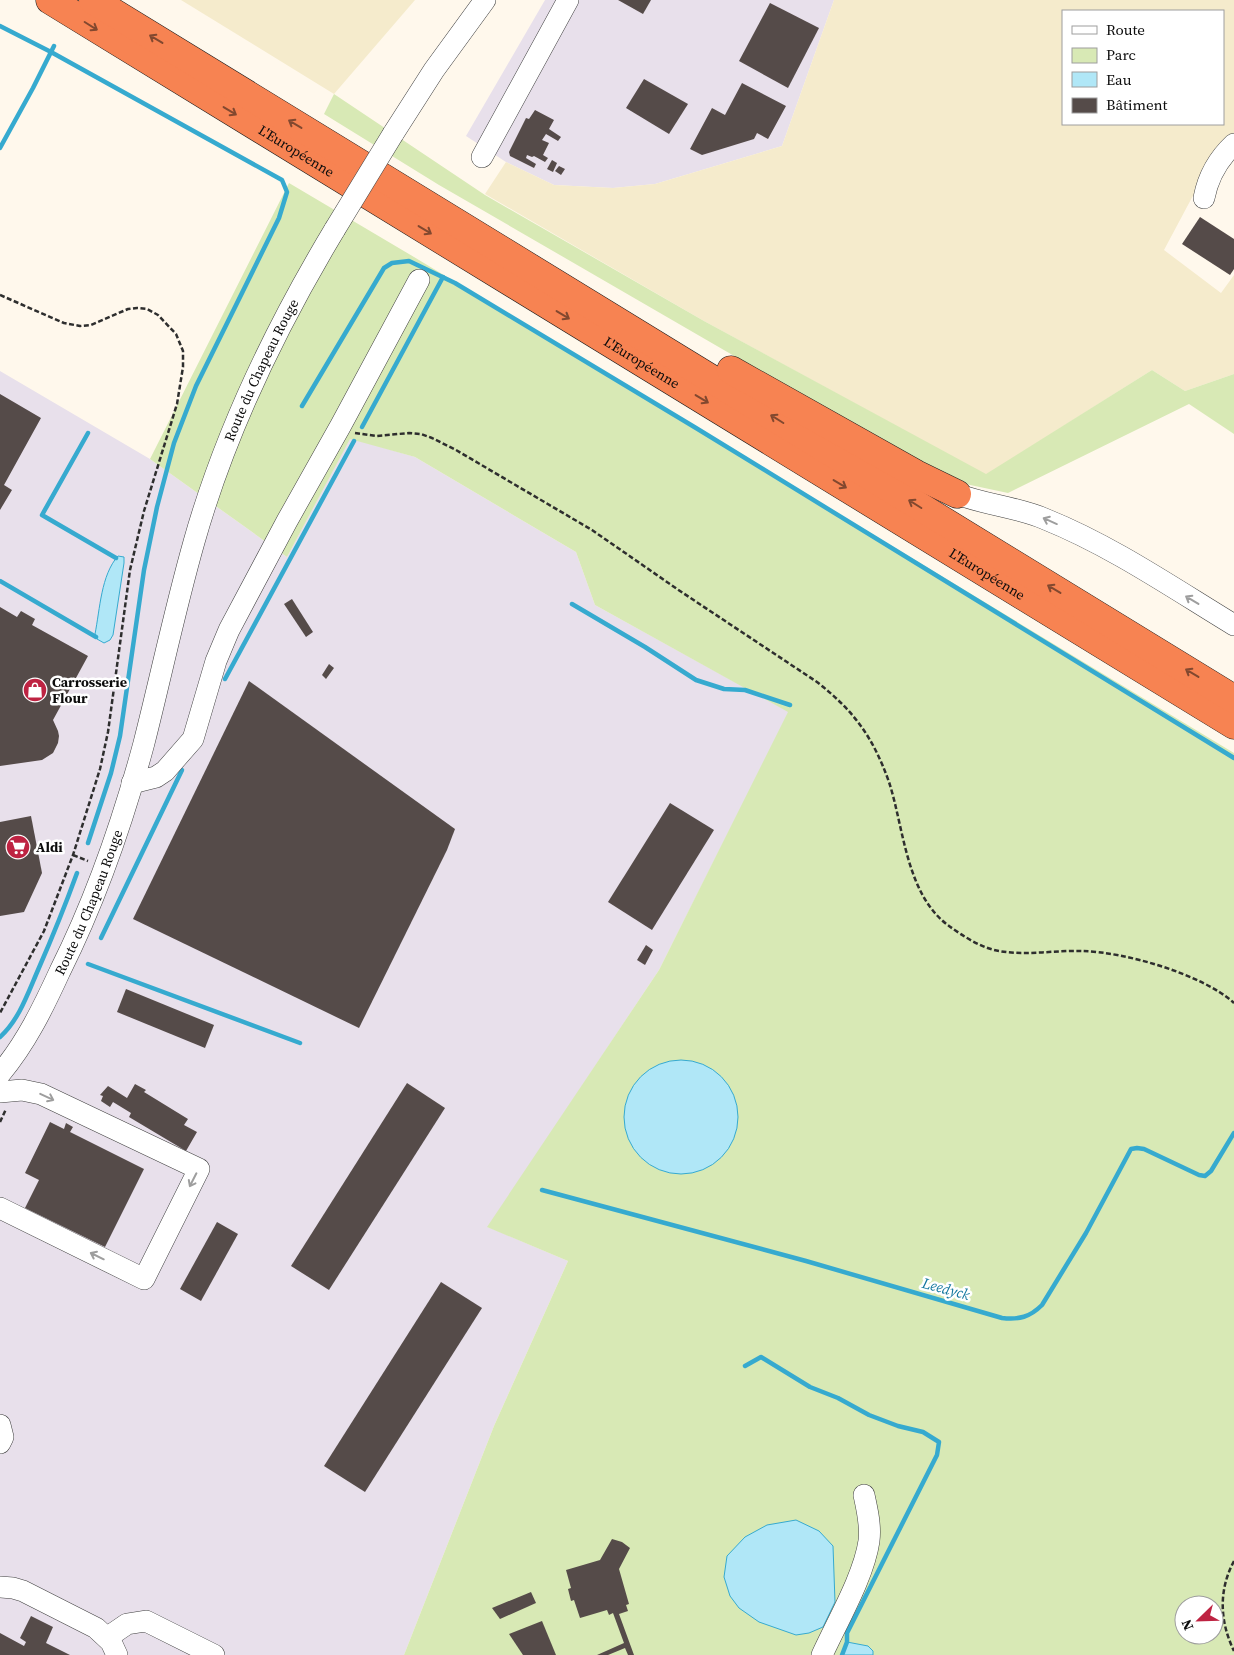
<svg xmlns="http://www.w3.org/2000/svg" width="1234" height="1655" viewBox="0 0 1234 1655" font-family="'Source Serif 4',serif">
<rect width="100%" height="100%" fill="#fff8ec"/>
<g fill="#e8e0eb">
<path d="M545 0H834L782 146 655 184 613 188 554 185 506 162 466 136Z"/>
<path d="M0 371 150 459 287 557 350 438 415 457 576 552 595 605 789 712 659 970 488 1227 568 1261 494 1426 404 1655H0Z"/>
</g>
<g fill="#f5ebcc" fill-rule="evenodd">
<path d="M181 0H415L334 94Z"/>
<path d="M834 0H1234V136L1204 175 1164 250 1221 293 1234 275V374L1185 391 1152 370 986 475 704 321 485 194 506 162 554 185 613 188 655 184 782 146ZM1063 11H1223V124H1063Z"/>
</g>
<g fill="#d8e9b5" fill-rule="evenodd">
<path d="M334 94 485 195 704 321 986 474 1152 370 1185 391 1234 374V434L1189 404 1008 493 961 483 914 460 439 185 324 114Z"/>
<path d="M289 183 414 257 1234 753V1655H404L494 1426 568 1261 487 1227 659 970 788 712 595 605 576 552 415 457 350 439 287 557 150 459ZM1184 1605H1214V1635H1184Z"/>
</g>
<g fill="#b0e7f7" stroke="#36aacf">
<path d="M118 556 124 557V563L113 635 110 640 104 643 97 639 95 634C100 609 101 575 118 556Z"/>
<circle cx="681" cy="1117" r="57"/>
<path d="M796 1520 819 1531 833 1546 835 1602 823 1627 809 1633 796 1635 759 1622 739 1608 730 1596 724 1577 727 1556 745 1537 767 1525Z"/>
<path d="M847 1642 868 1646 873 1651V1655H842Z"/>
</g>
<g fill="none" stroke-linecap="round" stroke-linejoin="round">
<g stroke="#36aacf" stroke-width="4.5">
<path d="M0 26 51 52 282 180 287 192 279 218 196 386 174 443 157 507 144 570 120 736 111 773 88 843"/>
<path d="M0 148 33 88 54 46"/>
<path d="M302 406 384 268 392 263 409 261 455 283 696 428 1234 758"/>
<path d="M362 427 443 277"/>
<path d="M88 433 42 515 116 558"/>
<path d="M0 581 96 637"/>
<path d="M572 604 645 647 696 680 724 689 745 690 790 705"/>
<path d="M225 679 354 441"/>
<path d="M101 938 182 770"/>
<path d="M88 964 300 1043"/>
<path d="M0 1037C19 1020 28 993 38 970 52 938 65 906 77 873"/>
<path d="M542 1190 806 1261 1002 1318C1019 1320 1030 1317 1042 1305L1086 1233 1131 1149 1137 1148 1144 1149 1199 1175 1205 1176 1211 1171 1234 1133"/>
<path d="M745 1366 761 1357 810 1387 838 1398 869 1415 898 1426 923 1432 939 1442 937 1455 847 1633V1642L842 1655"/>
</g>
</g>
<g fill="#554b49">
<path d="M618 0H651L643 14Z"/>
<path d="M770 3 819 28 788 88 739 61Z"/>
<path d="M644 79 688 104 669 134 626 108Z"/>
<path d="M742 83 786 106 768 139 757 133 754 139 702 155 690 149 712 108 725 115Z"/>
<path d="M535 110 554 120 549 129 561 137 558 141 546 134 542 140 549 143 543 155 548 158 545 162 534 156 532 157 527 155 526 158 536 164 534 168 510 156 509 152 526 118 529 119Z"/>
<path d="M552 160 557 163 553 172 547 169Z"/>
<path d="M559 166 565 169 561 175 555 171Z"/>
<path d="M1200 217 1234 239V269L1230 275 1182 244Z"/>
<path d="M0 394 41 418 4 485 12 490 0 510Z"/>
<path d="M292 599 313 632 306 637 284 604Z"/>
<path d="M0 607 17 617 21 611 35 619 32 625 88 656 53 720 58 731 59 736 58 743 53 753 42 760 0 766Z"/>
<path d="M329 664 334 668 326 679 322 675Z"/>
<path d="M249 681 455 829 447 850 359 1028 133 919Z"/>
<path d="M670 803 714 830 652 930 608 902Z"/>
<path d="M31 816 42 873 24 912 0 916V822Z"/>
<path d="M646 945 653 950 645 965 637 960Z"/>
<path d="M126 989 214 1025 205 1048 117 1012Z"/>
<path d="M407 1083 445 1108 329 1290 291 1266Z"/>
<path d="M135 1084 146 1090 144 1092 188 1119 184 1125 197 1132 186 1151 129 1117 131 1113 113 1102 110 1107 101 1101 103 1096 100 1095 108 1086 127 1098Z"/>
<path d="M50 1122 64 1129 66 1123 73 1127 70 1132 144 1169 105 1247 25 1208 39 1180 25 1173Z"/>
<path d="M217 1222 238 1234 201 1301 180 1289Z"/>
<path d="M441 1282 482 1308 365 1492 324 1466Z"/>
<path d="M612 1539 622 1542 630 1548 619 1569 629 1604 626 1605 628 1611 619 1614 634 1655H628L625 1648 608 1655H597L624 1643 613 1613 609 1615 607 1610 580 1618 574 1600 571 1601 568 1589 571 1588 566 1570 600 1560Z"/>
<path d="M531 1592 536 1603 500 1619 492 1608Z"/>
<path d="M31 1616 53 1627 46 1643 70 1655H0V1633L24 1646 26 1642 20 1638Z"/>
<path d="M542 1621 556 1655H523L509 1634Z"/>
</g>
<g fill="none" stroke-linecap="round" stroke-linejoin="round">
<g stroke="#3f3f3f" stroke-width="22">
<g id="minor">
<path d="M393 134 434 70 485 0"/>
<path d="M482 157 568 0"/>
<path d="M1204 198C1208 177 1218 159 1234 144"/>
<path d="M957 494C986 505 1017 507 1045 519 1112 546 1173 588 1234 625"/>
<path d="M132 783 156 777 165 771 193 739 216 661 229 630 287 521 341 425 419 280"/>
<path id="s1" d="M0 1074C26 1043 43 1008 60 971 96 899 123 821 144 743 161 676 175 609 194 542 225 432 276 327 335 229"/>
<path d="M0 1092 22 1090 41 1094 199 1169 144 1279 0 1208"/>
<path d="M0 1425 3 1437 0 1443"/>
<path d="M0 1587 13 1588 23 1591 96 1628 111 1642 117 1655"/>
<path d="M108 1637 127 1624 146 1621 214 1655"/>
<path d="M822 1655C837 1622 864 1576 869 1541 871 1525 867 1509 864 1495"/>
</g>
</g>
<g stroke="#1d1d1d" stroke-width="29">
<g id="highway">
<path id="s2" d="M50 0 1234 725"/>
<path d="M93 0 1234 699"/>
<path d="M731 370 916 474 957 494"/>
</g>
</g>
<g stroke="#2e2e2e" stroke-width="2.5" stroke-dasharray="5 2.5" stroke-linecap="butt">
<path d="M0 295 64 323 80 326 91 325 128 309 137 308 147 309 158 315 176 334 183 351V367L177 404 144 511 130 570 108 732 100 769 73 855 44 931 0 1013"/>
<path d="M355 433 377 436 409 433 421 434 432 438 456 450 592 530 680 591 817 682C854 711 873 737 889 782 904 828 906 895 949 926 963 936 981 948 999 951 1026 956 1055 950 1082 951 1125 952 1202 974 1234 1003"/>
<path d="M73 855 88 861"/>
<path d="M0 1122 6 1109"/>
<path d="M1234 1561C1218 1591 1220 1622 1234 1651"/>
</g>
<use href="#minor" stroke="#fff" stroke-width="21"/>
<use href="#highway" stroke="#f78352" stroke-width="28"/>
<g stroke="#3f3f3f" stroke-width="22" stroke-linecap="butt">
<path id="minor-bridge" d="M335 229 393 134"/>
</g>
<use href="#minor-bridge" stroke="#fff" stroke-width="21"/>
</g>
<defs><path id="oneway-shaft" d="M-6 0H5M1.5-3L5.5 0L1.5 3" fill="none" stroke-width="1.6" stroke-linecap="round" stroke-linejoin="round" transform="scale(1.25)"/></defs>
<g stroke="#82482f">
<use href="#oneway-shaft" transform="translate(91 26) rotate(32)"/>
<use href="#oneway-shaft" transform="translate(156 39) rotate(-149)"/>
<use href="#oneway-shaft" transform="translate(230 111) rotate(31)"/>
<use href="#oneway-shaft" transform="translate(295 124) rotate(-149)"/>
<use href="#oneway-shaft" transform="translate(425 230) rotate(31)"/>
<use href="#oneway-shaft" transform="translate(563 315) rotate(31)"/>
<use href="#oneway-shaft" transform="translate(702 399) rotate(31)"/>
<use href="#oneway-shaft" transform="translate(777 419) rotate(-148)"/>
<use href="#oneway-shaft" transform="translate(840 484) rotate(31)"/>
<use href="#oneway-shaft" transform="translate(915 504) rotate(-148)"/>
<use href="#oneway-shaft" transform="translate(1054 589) rotate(-149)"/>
<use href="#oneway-shaft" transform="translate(1192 673) rotate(-149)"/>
</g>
<g stroke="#9e9e9e">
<use href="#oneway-shaft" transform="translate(1050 521) rotate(-156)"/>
<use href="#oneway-shaft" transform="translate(1192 600) rotate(-149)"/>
<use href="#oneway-shaft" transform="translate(47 1097) rotate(25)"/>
<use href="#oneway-shaft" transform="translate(193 1180) rotate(117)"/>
<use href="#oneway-shaft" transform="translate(97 1256) rotate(-154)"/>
</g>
<defs>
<g id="shop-disc" transform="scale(1.25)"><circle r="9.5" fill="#be2342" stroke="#fff"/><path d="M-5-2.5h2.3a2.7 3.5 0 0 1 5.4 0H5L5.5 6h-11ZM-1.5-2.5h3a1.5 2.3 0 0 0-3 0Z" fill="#fff"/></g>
<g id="supermarket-disc" transform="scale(1.25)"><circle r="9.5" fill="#be2342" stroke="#fff"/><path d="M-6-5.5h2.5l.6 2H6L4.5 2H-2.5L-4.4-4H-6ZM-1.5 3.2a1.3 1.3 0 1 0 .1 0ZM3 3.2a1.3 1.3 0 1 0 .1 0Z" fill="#fff"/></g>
</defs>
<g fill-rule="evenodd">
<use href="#shop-disc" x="35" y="690"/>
<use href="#supermarket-disc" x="18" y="847"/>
</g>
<g text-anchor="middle" stroke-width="5" stroke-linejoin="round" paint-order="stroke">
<g font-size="14" fill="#0c0c0c" stroke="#fff">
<text dy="5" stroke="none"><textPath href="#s2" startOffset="289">L'Européenne</textPath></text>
<text dy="5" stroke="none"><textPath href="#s2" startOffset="694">L'Européenne</textPath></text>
<text dy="5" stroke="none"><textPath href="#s1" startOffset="755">Route du Chapeau Rouge</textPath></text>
<text dy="5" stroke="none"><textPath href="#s2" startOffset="1099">L'Européenne</textPath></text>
<text dy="5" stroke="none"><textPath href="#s1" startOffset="194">Route du Chapeau Rouge</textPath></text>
</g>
<g font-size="14" font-weight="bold" fill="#0c0c0c" stroke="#fff" text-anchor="start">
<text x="52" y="687">Carrosserie<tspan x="52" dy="16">Flour</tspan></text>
<text x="36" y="852">Aldi</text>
</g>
<g font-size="15" font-style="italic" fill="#14789f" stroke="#fff">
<text transform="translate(946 1289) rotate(15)" y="5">Leedyck</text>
</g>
</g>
<rect x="1062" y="10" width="162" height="115" fill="#ffffff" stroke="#9e9e9e"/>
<rect x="1072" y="26" width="25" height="8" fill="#ffffff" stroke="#9e9e9e"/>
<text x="1106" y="35" font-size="15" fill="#0c0c0c">Route</text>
<rect x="1072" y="48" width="25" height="15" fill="#d8e9b5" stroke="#9e9e9e"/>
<text x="1106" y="60" font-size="15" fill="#0c0c0c">Parc</text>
<rect x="1072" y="72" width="25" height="15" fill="#b0e7f7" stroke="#9e9e9e"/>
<text x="1106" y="85" font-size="15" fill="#0c0c0c">Eau</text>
<rect x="1072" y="98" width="25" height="15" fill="#554b49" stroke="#9e9e9e"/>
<text x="1106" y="110" font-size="15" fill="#0c0c0c">Bâtiment</text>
<g transform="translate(1199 1620) rotate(247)"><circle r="24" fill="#ffffff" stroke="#9e9e9e"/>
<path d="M0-4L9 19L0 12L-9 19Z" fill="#be2342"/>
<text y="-8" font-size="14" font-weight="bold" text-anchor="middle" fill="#0c0c0c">N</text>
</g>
</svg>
